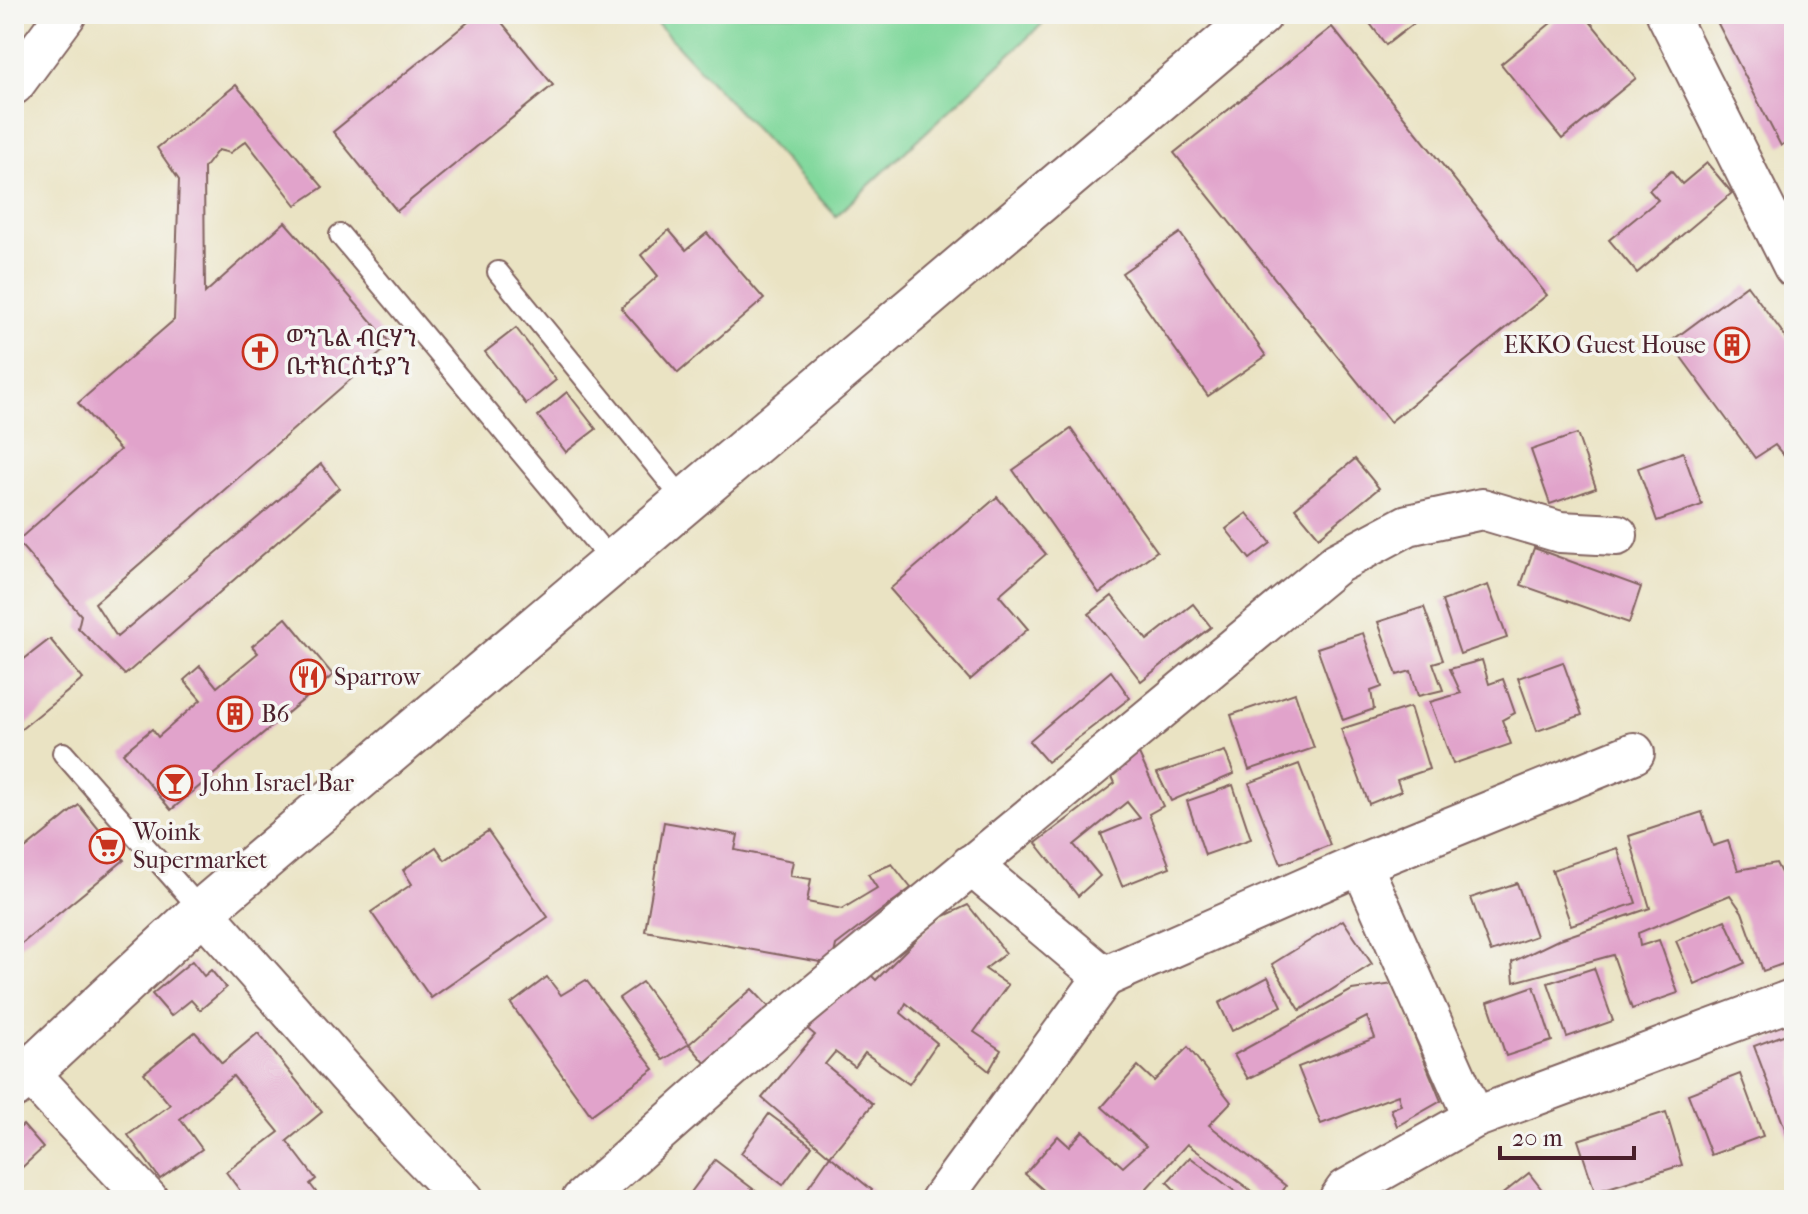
<svg xmlns="http://www.w3.org/2000/svg" width="1808" height="1214" viewBox="0 0 1808 1214" font-family="'IM FELL French Canon','Noto Serif Ethiopic',serif">
<rect width="100%" height="100%" fill="#f6f6f2"/>
<filter id="ink" filterUnits="userSpaceOnUse"><feTurbulence type="fractalNoise" baseFrequency=".0125" numOctaves="2"/><feDisplacementMap in="SourceGraphic" scale="16" xChannelSelector="R" yChannelSelector="G"/><feConvolveMatrix kernelMatrix="1 2 1 2 8 2 1 2 1" color-interpolation-filters="sRGB"/></filter>
<filter id="wash" filterUnits="userSpaceOnUse"><feTurbulence type="fractalNoise" baseFrequency=".006" numOctaves="4" result="noise"/><feDisplacementMap in="SourceGraphic" scale="32" xChannelSelector="R" yChannelSelector="G"/><feGaussianBlur stdDeviation="1.8" result="paint"/><feColorMatrix in="noise" values="0 0 0 0 0 0 0 0 0 0 0 0 0 0 0 0 0 1.4 0 .05"/><feComposite in="paint" operator="in"/></filter>
<g filter="url(#wash)">
<rect width="100%" height="100%" fill="#eae3c3"/>
<path fill="#81d89c" stroke="#667c64" stroke-width="2" d="M648 14H1053L836 216Z"/>
<g id="blocks">
<g fill="#e1a3cb">
<path d="M478 14H495L553 85 397 211 333 132Z"/>
<path d="M1363 14H1426L1386 45Z"/>
<path d="M1562 14H1584L1636 78 1562 139 1501 64Z"/>
<path d="M1713 14H1794V135L1781 146Z"/>
<path d="M1332 27 1547 295 1390 422 1174 153Z"/>
<path d="M236 85 323 187 296 205 246 141 230 153 218 150 204 168 205 293 285 222 391 344 95 603 117 637 321 464 339 488 125 675 78 628 81 615 17 541 120 450 78 403 174 320 179 180 157 148Z"/>
<path d="M1707 163 1732 193 1637 273 1609 240 1658 200 1649 190 1671 171 1682 184Z"/>
<path d="M669 230 686 250 707 233 764 299 678 373 621 308 658 276 641 255Z"/>
<path d="M1180 233 1266 356 1208 396 1122 273Z"/>
<path d="M1747 285 1794 348V392L1791 394 1794 399V468L1775 445 1755 458 1670 342Z"/>
<path d="M516 328 556 380 526 404 485 352Z"/>
<path d="M567 392 596 429 566 452 538 416Z"/>
<path d="M1071 429 1157 551 1099 593 1013 470Z"/>
<path d="M1577 434 1596 488 1550 504 1531 450Z"/>
<path d="M1683 452 1702 505 1657 521 1638 468Z"/>
<path d="M1355 459 1379 488 1319 537 1295 508Z"/>
<path d="M997 497 1046 554 999 595 1028 629 970 680 890 589Z"/>
<path d="M1247 513 1271 543 1250 559 1226 529Z"/>
<path d="M1534 548 1641 587 1629 623 1521 585Z"/>
<path d="M1488 585 1507 638 1460 654 1442 601Z"/>
<path d="M1112 596 1147 640 1193 604 1211 627 1141 681 1089 614Z"/>
<path d="M1424 607 1443 660 1433 663 1443 690 1418 696 1411 671 1397 675 1378 622Z"/>
<path d="M286 618 333 675 171 810 123 753 152 729 158 737 201 700 184 680 200 666 217 687 258 653 252 646Z"/>
<path d="M1363 633 1382 687 1371 691 1374 709 1343 720 1317 648Z"/>
<path d="M50 639 83 679 14 735V667Z"/>
<path d="M1482 660 1489 684 1503 679 1515 713 1502 720 1511 744 1453 764 1430 702 1461 693 1450 669Z"/>
<path d="M1563 662 1582 715 1537 731 1518 678Z"/>
<path d="M1111 671 1130 698 1047 762 1029 741Z"/>
<path d="M1295 693 1314 748 1249 770 1231 715Z"/>
<path d="M1410 707 1429 769 1397 780 1401 791 1369 804 1341 729Z"/>
<path d="M1137 750 1163 806 1149 814 1170 867 1122 886 1101 834 1140 818 1127 802 1074 845 1100 876 1078 896 1036 843 1115 783 1110 772Z"/>
<path d="M1225 751 1234 774 1171 801 1157 773Z"/>
<path d="M1299 764 1330 845 1281 864 1249 783Z"/>
<path d="M1233 785 1251 839 1205 855 1187 801Z"/>
<path d="M79 805 124 860 14 950V858Z"/>
<path d="M1702 812 1713 846 1728 841 1738 870 1776 863 1794 898V960L1763 971 1742 912 1730 895 1638 933 1640 946 1659 940 1678 993 1632 1009 1613 955 1514 982 1512 962 1560 939 1650 908 1629 836Z"/>
<path d="M664 822 738 835 735 850 793 861 790 876 811 879 807 902 842 909 877 888 868 874 892 864 911 888 836 945 832 964 645 931Z"/>
<path d="M488 831 548 917 431 998 371 912 412 884 403 870 436 847 445 860Z"/>
<path d="M1617 848 1636 903 1571 925 1552 870Z"/>
<path d="M1517 883 1536 936 1491 952 1471 898Z"/>
<path d="M968 905 1006 953 985 969 1008 985 974 1032 1001 1050 989 1071 906 1003 901 1013 937 1043 909 1084 865 1053 855 1067 835 1052 825 1064 873 1104 830 1156 762 1098 815 1035 803 1025 869 973 876 980 936 920Z"/>
<path d="M1343 920 1372 964 1300 1010 1272 964Z"/>
<path d="M1725 920 1745 963 1695 985 1676 941Z"/>
<path d="M192 961 204 976 211 970 226 988 200 1010 191 1000 171 1016 152 994Z"/>
<path d="M1594 968 1613 1021 1567 1037 1548 983Z"/>
<path d="M547 977 561 995 586 980 654 1069 591 1115 511 1004Z"/>
<path d="M1268 977 1282 1006 1232 1031 1219 1003Z"/>
<path d="M642 982 689 1044 663 1060 619 998Z"/>
<path d="M1393 984 1441 1101 1397 1126 1391 1109 1401 1105 1398 1095 1321 1124 1298 1067 1375 1038 1367 1017 1248 1079 1234 1055 1352 990Z"/>
<path d="M1534 986 1552 1041 1506 1056 1488 1002Z"/>
<path d="M752 989 770 1008 706 1064 689 1044Z"/>
<path d="M1794 1031V1141L1790 1142 1754 1046Z"/>
<path d="M195 1032 222 1063 258 1033 322 1112 287 1141 316 1179 310 1184 322 1200H247L226 1172 279 1132 233 1076 180 1119 202 1149 160 1179 128 1135 170 1105 144 1073Z"/>
<path d="M1188 1047 1231 1102 1209 1125 1286 1186 1277 1200H1264L1187 1144 1136 1200H1055L1025 1174 1058 1136 1069 1146 1083 1131 1123 1167 1146 1146 1102 1107 1138 1066 1154 1081Z"/>
<path d="M1740 1074 1763 1136 1711 1155 1688 1094Z"/>
<path d="M1666 1112 1682 1165 1595 1192 1578 1140Z"/>
<path d="M769 1114 812 1146 783 1185 741 1153Z"/>
<path d="M23 1125 43 1148 14 1175V1133Z"/>
<path d="M830 1156 872 1190 865 1200 801 1198Z"/>
<path d="M1190 1157 1246 1200H1172L1178 1193 1167 1182Z"/>
<path d="M715 1160 757 1192 751 1200 686 1199Z"/>
<path d="M1529 1173 1550 1200H1495Z"/>
</g>
</g>
</g>
<g filter="url(#ink)">
<use href="#blocks" fill-opacity="0" stroke="#826460" stroke-width="2"/>
<g fill="none" stroke-linecap="round" stroke-linejoin="round">
<g stroke="#826460" stroke-width="24">
<g id="lane">
<path d="M340 235 613 563"/>
<path d="M498 272 685 501"/>
<path d="M63 753 202 911"/>
</g>
</g>
<g stroke="#826460" stroke-width="44">
<g id="street">
<path d="M1667 14 1794 267"/>
<path d="M14 84 66 14"/>
<path d="M1361 864 1474 1118"/>
<path d="M971 865 1104 977 1361 864 1634 753"/>
<path d="M202 911 402 1136 464 1200"/>
<path d="M28 1072 148 1200"/>
<path d="M582 1200 777 1027 1337 563 1408 525 1482 509 1560 532 1617 535"/>
<path d="M941 1200 1104 977"/>
<path d="M1339 1200 1346 1190 1474 1118 1794 999"/>
</g>
</g>
<g stroke="#826460" stroke-width="48">
<path id="secondary" d="M14 1086 202 911 1260 14"/>
</g>
<use href="#lane" stroke="#fff" stroke-width="20"/>
<use href="#street" stroke="#fff" stroke-width="40"/>
<use href="#secondary" stroke="#fff" stroke-width="44"/>
</g>
</g>
<defs>
<g id="building-ring" transform="scale(1.8)"><circle r="9.5" fill="#f6f6f2" stroke="#c8321e" stroke-width="1.5"/><path d="M-4-6H4V6H1V3H-1V6H-4ZM-2.5-4.3h1.7v1.8h-1.7ZM.8-4.3h1.7v1.8H.8ZM-2.5-1h1.7V.8h-1.7ZM.8-1h1.7V.8H.8Z" fill="#c8321e"/></g>
<g id="church-ring" transform="scale(1.8)"><circle r="9.5" fill="#f6f6f2" stroke="#c8321e" stroke-width="1.5"/><path d="M-1.2-6h2.4v3.5h3.3v2.4h-3.3V6h-2.4V-.1h-3.3v-2.4h3.3Z" fill="#c8321e"/></g>
<g id="restaurant-ring" transform="scale(1.8)"><circle r="9.5" fill="#f6f6f2" stroke="#c8321e" stroke-width="1.5"/><path d="M-5-6h1v4h1v-4h1v4h1v-4h1v5L-1.5 .5V6h-2V.5L-5-1ZM5-6V6H3V1.5H1.5Q1.5-4 5-6Z" fill="#c8321e"/></g>
<g id="bar-ring" transform="scale(1.8)"><circle r="9.5" fill="#f6f6f2" stroke="#c8321e" stroke-width="1.5"/><path d="M-6-5H6L.8 .8V4.5H3.5V6h-7V4.5H-.8V.8Z" fill="#c8321e"/></g>
<g id="supermarket-ring" transform="scale(1.8)"><circle r="9.5" fill="#f6f6f2" stroke="#c8321e" stroke-width="1.5"/><path d="M-6-5.5h2.5l.6 2H6L4.5 2H-2.5L-4.4-4H-6ZM-1.5 3.2a1.3 1.3 0 1 0 .1 0ZM3 3.2a1.3 1.3 0 1 0 .1 0Z" fill="#c8321e"/></g>
</defs>
<g fill-rule="evenodd">
<use href="#building-ring" x="1732" y="345"/>
<use href="#church-ring" x="260" y="352"/>
<use href="#restaurant-ring" x="308" y="677"/>
<use href="#building-ring" x="235" y="714"/>
<use href="#bar-ring" x="175" y="783"/>
<use href="#supermarket-ring" x="107" y="846"/>
</g>
<g text-anchor="middle" stroke-width="7" stroke-linejoin="round" paint-order="stroke">
<g font-size="24" fill="#4a1f2b" stroke="#f6f6f2" text-anchor="start">
<text x="286" y="346">ወንጌል ብርሃን<tspan x="286" dy="28">ቤተክርስቲያን</tspan></text>
<text x="1706" y="353" text-anchor="end">EKKO Guest House</text>
<text x="334" y="685">Sparrow</text>
<text x="261" y="722">B6</text>
<text x="201" y="791">John Israel Bar</text>
<text x="133" y="840">Woink<tspan x="133" dy="28">Supermarket</tspan></text>
</g>
</g>
<rect width="1808" height="1214" fill="none" stroke="#f6f6f2" stroke-width="48"/>
<path d="M1500 1146v12h134v-12" fill="none" stroke="#4a1f2b" stroke-width="4"/>
<text x="1512" y="1146" font-size="24" fill="#4a1f2b" stroke="#f6f6f2" stroke-width="6" paint-order="stroke">20 m</text>
</svg>
